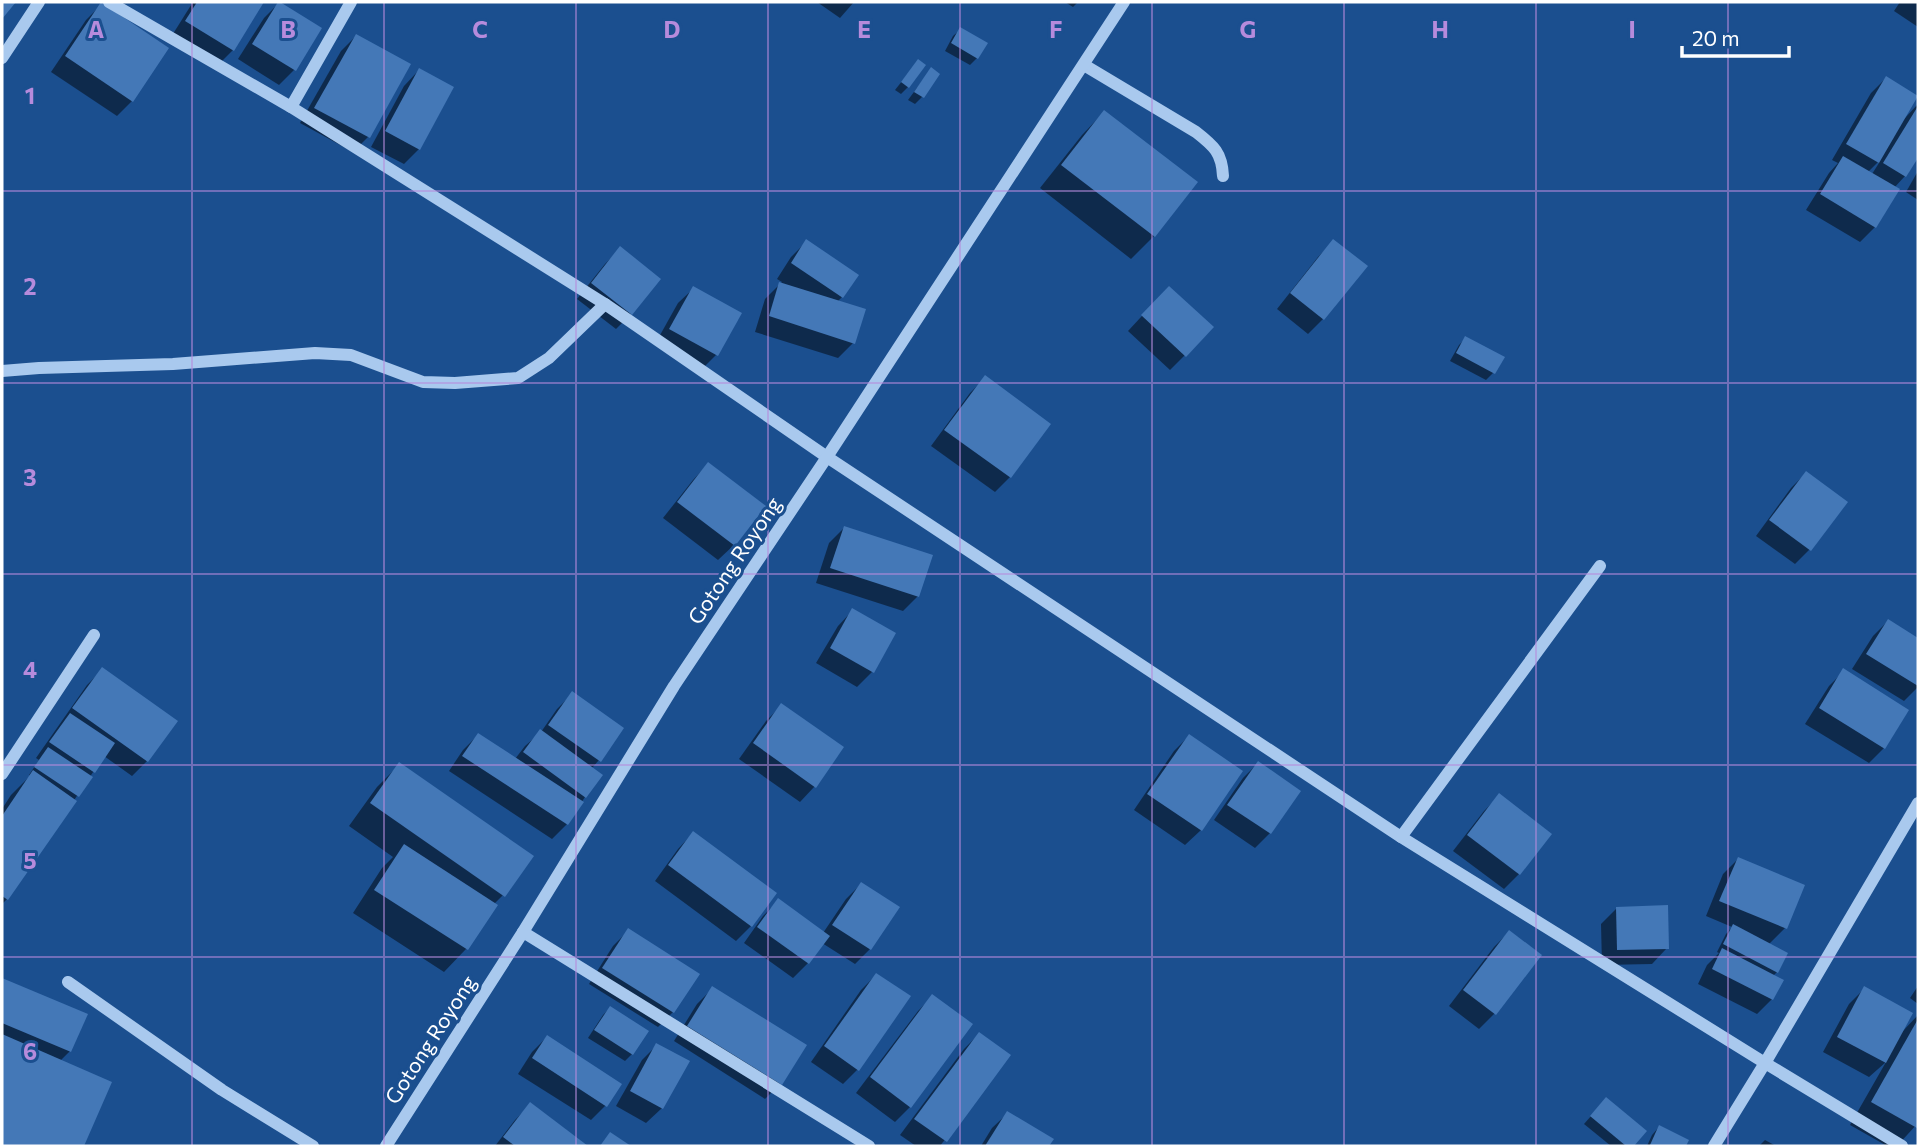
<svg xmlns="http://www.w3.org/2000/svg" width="1920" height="1148" viewBox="0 0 1920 1148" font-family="Commissioner,sans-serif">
<rect width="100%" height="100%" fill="#1b4f8f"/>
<g fill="#0007" fill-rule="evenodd">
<path d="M193 2H262L233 50 218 65 171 37Z"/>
<path d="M817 2H854L840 18Z"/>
<path d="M1065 2H1078L1073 7Z"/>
<path d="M1900 2H1918V27L1894 11Z"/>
<path d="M279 3 294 70 279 85 238 59 264 18Z"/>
<path d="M101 5 132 101 117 116 51 72 86 20Z"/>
<path d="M961 29 977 58 970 65 945 51 953 36Z"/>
<path d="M356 36 409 65 368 137 353 152 300 123 341 51Z"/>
<path d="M918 61 908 87 901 94 895 90Z"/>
<path d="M931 69 938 74 922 97 915 104 908 100Z"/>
<path d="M419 70V149L404 164 371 147 404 86Z"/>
<path d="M1886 78 1905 118 1918 104V155L1905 176 1894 188 1875 227 1860 242 1806 210 1829 173 1838 163 1832 160 1871 93ZM1878 162 1879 163 1872 174 1868 172Z"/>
<path d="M1104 112 1195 182 1154 236 1131 259 1040 188 1082 135Z"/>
<path d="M1918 171V200L1906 192Z"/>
<path d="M806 242 842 297 837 302 853 343 838 358 755 332 765 299 782 282 777 279 791 257Z"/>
<path d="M1333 242 1323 319 1308 334 1277 309 1318 257Z"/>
<path d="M620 249 659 279 631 314 616 329 577 299 605 264Z"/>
<path d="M694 288 716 355 701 370 655 344 678 303Z"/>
<path d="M1154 303 1185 355 1170 370 1128 331Z"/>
<path d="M1466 338 1502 358 1493 373 1486 380 1450 361 1459 345Z"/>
<path d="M985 378 1010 477 995 492 931 446 970 393Z"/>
<path d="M708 464 734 545 718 560 663 518 693 480Z"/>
<path d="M1806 473 1810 549 1795 564 1756 536 1791 488Z"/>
<path d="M844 528 918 596 903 611 816 583 829 543Z"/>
<path d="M853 610 872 672 857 687 816 663 838 626Z"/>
<path d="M1888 621 1918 640V687L1904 701 1852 669 1873 636Z"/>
<path d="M102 670 147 761 132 776 104 756 7 899 2 904V809L11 795 30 776 29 775 39 760 36 758 87 685Z"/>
<path d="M1844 671 1884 748 1869 763 1805 724 1829 686Z"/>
<path d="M572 694 599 760 592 768 585 797 567 824 552 839 449 771 463 750 478 735 515 759 525 746 541 732 557 709Z"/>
<path d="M781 706 815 786 800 802 739 759 766 721Z"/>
<path d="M1189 736 1241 771 1201 830 1185 845 1134 810 1174 751Z"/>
<path d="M1258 763 1270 833 1255 848 1214 820 1243 778Z"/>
<path d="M400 764 503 895 494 904 496 905 466 949 444 972 353 913 382 868 393 857 349 826 377 787Z"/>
<path d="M1499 796 1550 834 1519 874 1504 889 1453 851 1484 811Z"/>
<path d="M693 833 751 926 736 941 655 881 678 849Z"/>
<path d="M1738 859 1785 928 1769 944 1777 972 1773 976 1772 999 1757 1014 1698 984 1707 965 1719 953 1717 952 1726 934 1732 927 1706 916 1723 874Z"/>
<path d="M861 884 870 949 855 964 822 943 808 963 793 978 744 943 763 916 778 901 823 933 846 899Z"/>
<path d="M1616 909 1667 948 1652 964 1602 965 1601 924Z"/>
<path d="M628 931 673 1012 658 1027 589 984 613 946Z"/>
<path d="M1509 932 1540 955 1494 1014 1479 1029 1449 1006 1494 947Z"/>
<path d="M876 975 858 1069 843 1084 811 1062 861 990Z"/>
<path d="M2 979 86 1015 70 1051 60 1061 110 1083 82 1146H2Z"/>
<path d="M1918 986V1004L1910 998Z"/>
<path d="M713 988 780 1084 765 1099 674 1041 697 1004Z"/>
<path d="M1865 988 1902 1032 1918 1015V1123L1897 1146H1887L1850 1125 1886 1062 1869 1077 1823 1052 1849 1004Z"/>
<path d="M933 996 910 1107 895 1122 856 1093 918 1011Z"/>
<path d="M610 1008 632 1054 625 1061 588 1038 603 1015Z"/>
<path d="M979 1034 1009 1055 940 1146H916L900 1135 964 1049Z"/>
<path d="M547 1037 606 1105 591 1120 518 1074 532 1052Z"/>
<path d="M657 1045 688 1062 662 1108 646 1123 616 1106 642 1060Z"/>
<path d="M530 1105 585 1146H495L515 1120Z"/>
<path d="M1599 1107 1645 1131 1632 1146H1611L1584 1124Z"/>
<path d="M1008 1113 1051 1140 1047 1146H981L992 1128Z"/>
<path d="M1659 1127 1687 1140 1684 1146H1647L1652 1135Z"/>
<path d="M1765 1140 1776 1146H1759Z"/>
</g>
<g fill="#4478b7">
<path d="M2 2H16L2 19Z"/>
<path d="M101 2 169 48 133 102 65 56Z"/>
<path d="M197 2H264L234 51 185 21Z"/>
<path d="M278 2H280L322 28 296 71 252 44Z"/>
<path d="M960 27 988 43 978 59 951 43Z"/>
<path d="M356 34 411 64 370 138 314 108Z"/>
<path d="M918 59 926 65 909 88 901 82Z"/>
<path d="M931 67 940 74 924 98 914 92Z"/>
<path d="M419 68 454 87 420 150 385 131Z"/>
<path d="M1886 76 1918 96 1879 163 1846 144Z"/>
<path d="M1918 106V158L1906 177 1883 163Z"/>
<path d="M1104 110 1198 182 1155 237 1061 165Z"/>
<path d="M1843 156 1900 189 1876 228 1820 194Z"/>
<path d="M806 239 859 275 843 298 791 263Z"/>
<path d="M1333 239 1368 266 1324 320 1290 293Z"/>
<path d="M620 246 661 279 632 315 591 283Z"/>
<path d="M779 282 866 309 855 344 769 316Z"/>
<path d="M693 286 742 313 718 356 669 329Z"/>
<path d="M1169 286 1214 327 1186 357 1141 315Z"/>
<path d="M1465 336 1505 357 1495 374 1456 353Z"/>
<path d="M985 375 1051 424 1011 478 944 430Z"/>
<path d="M708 462 766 506 735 546 677 502Z"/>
<path d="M1806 471 1848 502 1811 551 1769 520Z"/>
<path d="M844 526 933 555 919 597 830 568Z"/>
<path d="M852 608 896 633 874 673 830 648Z"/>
<path d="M1888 619 1918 638V686L1866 654Z"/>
<path d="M102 667 178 721 148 762 72 708Z"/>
<path d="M1843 668 1909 710 1885 749 1819 708Z"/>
<path d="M572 691 624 728 601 762 548 725Z"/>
<path d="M781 703 844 747 816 788 753 743Z"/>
<path d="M70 713 115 743 95 773 49 742Z"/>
<path d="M540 729 603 775 586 798 523 752Z"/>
<path d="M478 733 584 802 568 825 462 756Z"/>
<path d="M1189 734 1243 771 1202 831 1147 794Z"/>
<path d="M48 747 93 777 79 797 34 767Z"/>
<path d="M1258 761 1301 791 1271 834 1227 805Z"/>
<path d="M399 762 534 856 505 897 370 803Z"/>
<path d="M33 770 77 801 8 900 2 896V816Z"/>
<path d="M1499 793 1552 834 1520 875 1467 835Z"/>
<path d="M693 831 777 893 752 927 668 865Z"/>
<path d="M404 844 498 905 468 950 374 890Z"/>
<path d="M1738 857 1805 885 1787 929 1719 901Z"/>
<path d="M861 882 900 907 871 950 832 925Z"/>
<path d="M778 898 830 936 809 964 757 927Z"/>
<path d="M1668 905 1669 949 1617 950 1616 907Z"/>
<path d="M1733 924 1788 953 1778 973 1723 944Z"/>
<path d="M628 928 700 974 674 1013 602 968Z"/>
<path d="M1509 930 1542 955 1496 1015 1463 990Z"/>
<path d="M1722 948 1784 980 1773 1000 1712 969Z"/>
<path d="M876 973 911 996 859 1071 824 1046Z"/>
<path d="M2 978 88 1014 71 1052 2 1023Z"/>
<path d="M712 986 807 1045 782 1085 687 1026Z"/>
<path d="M1864 986 1913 1013 1886 1063 1837 1037Z"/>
<path d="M932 994 973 1024 911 1108 870 1077Z"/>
<path d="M610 1006 649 1031 633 1055 594 1030Z"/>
<path d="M1918 1019V1126L1917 1128 1871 1102Z"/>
<path d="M979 1032 1011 1055 947 1142 914 1119Z"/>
<path d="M2 1034 112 1082 84 1146H2Z"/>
<path d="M547 1035 622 1084 607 1107 532 1058Z"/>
<path d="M656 1043 690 1061 663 1109 630 1091Z"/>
<path d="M1606 1097 1647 1131 1634 1146H1626L1590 1116Z"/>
<path d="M530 1102 588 1146H515L503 1137Z"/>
<path d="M1007 1111 1054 1139 1049 1146H985Z"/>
<path d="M1659 1125 1689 1140 1686 1146 1650 1145Z"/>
<path d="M610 1132 631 1146H600Z"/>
</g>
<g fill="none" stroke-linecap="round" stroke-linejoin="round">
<g stroke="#a9c9ee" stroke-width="12">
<path d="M109 2 291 107 605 304 827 457 1401 837 1765 1063 1902 1146"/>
<path d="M2 58 39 2"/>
<path d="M1084 65 1196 132C1214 146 1222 153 1223 176"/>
<path d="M291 107 351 2"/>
<path d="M2 371 39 368 173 364 315 353 351 355 423 382 455 383 518 378 549 358 605 304"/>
<path d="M2 774 94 635"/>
<path d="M1401 837 1600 566"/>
<path d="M523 932 869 1146"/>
<path d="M68 982 222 1090 313 1146"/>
<path d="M386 1146 523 932 674 686 827 457 1124 2"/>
<path d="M1714 1146 1765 1063 1918 803"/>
</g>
</g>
<path fill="none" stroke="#b68bdc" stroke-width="2" stroke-opacity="0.55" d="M192 2V1146M384 2V1146M576 2V1146M768 2V1146M960 2V1146M1152 2V1146M1344 2V1146M1536 2V1146M1728 2V1146M2 191H1918M2 383H1918M2 574H1918M2 765H1918M2 957H1918"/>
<g text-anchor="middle" stroke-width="6" stroke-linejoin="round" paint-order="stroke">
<g font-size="21" fill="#fff" stroke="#1b4f8f">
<text transform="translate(735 561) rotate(-56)" y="7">Gotong Royong</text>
<text transform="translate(431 1040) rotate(-57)" y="7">Gotong Royong</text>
</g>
</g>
<g font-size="23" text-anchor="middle" font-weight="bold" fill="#b68bdc" stroke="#1b4f8f" stroke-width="6" stroke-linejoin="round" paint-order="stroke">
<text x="96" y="38">A</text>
<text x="288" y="38">B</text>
<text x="480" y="38">C</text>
<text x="672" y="38">D</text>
<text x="864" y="38">E</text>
<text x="1056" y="38">F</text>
<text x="1248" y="38">G</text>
<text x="1440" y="38">H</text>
<text x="1632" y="38">I</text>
<text x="30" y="104">1</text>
<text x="30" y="295">2</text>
<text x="30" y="486">3</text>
<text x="30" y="678">4</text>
<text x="30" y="869">5</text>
<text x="30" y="1060">6</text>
</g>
<rect width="1920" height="1148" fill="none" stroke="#ffffff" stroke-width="7"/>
<path d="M1682 46v10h107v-10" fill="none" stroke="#ffffff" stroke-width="3.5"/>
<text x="1692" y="46" font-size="21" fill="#ffffff" stroke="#1b4f8f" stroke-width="5" paint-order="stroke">20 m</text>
</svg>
